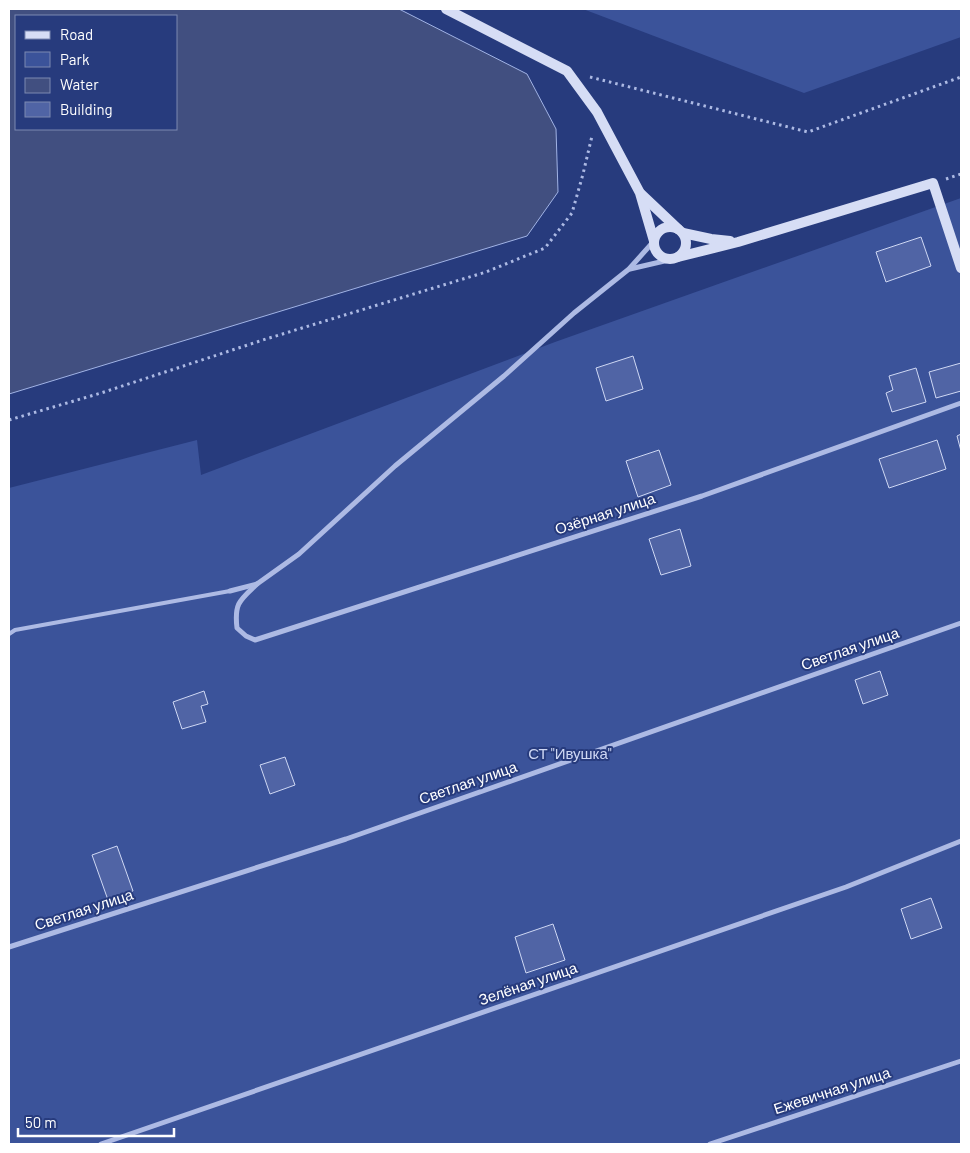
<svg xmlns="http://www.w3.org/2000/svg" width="970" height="1153" viewBox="0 0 970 1153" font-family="Barlow,sans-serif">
<rect width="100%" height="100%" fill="#273b7d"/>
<g fill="#3b539a">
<path d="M583 9H961V37L804 93Z"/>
<path d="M961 198V1144H9V488L197 440 201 475 555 342Z"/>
</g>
<path fill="#414f80" stroke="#a1b3e5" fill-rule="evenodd" d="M9 9H399L527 74 556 129 558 192 527 236 9 394ZM16 16H176V129H16Z"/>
<g fill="#5064a5" stroke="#cfd8f4">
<path d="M921 237 931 266 886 282 876 252Z"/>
<path d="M633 356 643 389 606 401 596 368Z"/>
<path d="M961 363V391L936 398 929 372Z"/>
<path d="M916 368 926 402 892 412 886 393 893 390 889 376Z"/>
<path d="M961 434V451L957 436Z"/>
<path d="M937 440 946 469 889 488 879 459Z"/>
<path d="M659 450 671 485 638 497 626 461Z"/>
<path d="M680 529 691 566 661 575 649 539Z"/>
<path d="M880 671 888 695 863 704 855 680Z"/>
<path d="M204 691 208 704 201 706 206 722 182 729 173 702Z"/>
<path d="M285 757 295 785 270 794 260 765Z"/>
<path d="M117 846 133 891 108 900 92 855Z"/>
<path d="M931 898 942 928 911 939 901 909Z"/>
<path d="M553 924 565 960 526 973 515 937Z"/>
</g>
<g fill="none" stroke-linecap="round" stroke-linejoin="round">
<g stroke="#adbae4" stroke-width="3" stroke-dasharray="2.5 4" stroke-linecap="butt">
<path d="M590 77 808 132 961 77"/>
<path d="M946 179 961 174"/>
<path d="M9 420 101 393 266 339 486 272 545 248 572 213 583 174 592 136"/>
</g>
<path stroke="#adbae4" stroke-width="4" d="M9 634 15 630 230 591"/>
<g stroke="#adbae4" stroke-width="5">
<path d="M630 269 673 259"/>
<path d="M257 584C240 600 234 603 237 628L246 636 255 640 702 496 961 403"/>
<path d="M230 591 257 584 299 554 395 466 504 376 574 313 629 269 654 241"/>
<path d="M9 947 346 839 961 623"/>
<path d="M101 1144 846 887 961 841"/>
<path d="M710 1144 961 1061"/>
</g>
<g stroke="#d6ddf5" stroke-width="10">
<path d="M446 9 567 71 597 112 640 193 654 241"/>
<path d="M641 194 678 229"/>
<circle cx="670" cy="243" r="16"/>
<path d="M683 233 711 239 730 241"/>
<path d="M678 257 738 242 933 183 961 268"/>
</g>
</g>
<g text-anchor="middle" stroke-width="4" stroke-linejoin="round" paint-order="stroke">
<g font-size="15" fill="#fff" stroke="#273b7d">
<text transform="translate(605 514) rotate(-18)" y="5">Озёрная улица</text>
<text transform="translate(850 649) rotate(-19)" y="5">Светлая улица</text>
<text transform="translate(468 783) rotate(-19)" y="5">Светлая улица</text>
<text transform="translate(84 910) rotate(-18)" y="5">Светлая улица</text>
<text transform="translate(528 984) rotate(-19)" y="5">Зелёная улица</text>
<text transform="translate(832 1091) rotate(-18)" y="5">Ежевичная улица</text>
</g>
<g font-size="15" fill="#cfd8f4" stroke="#273b7d">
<text x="570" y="759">СТ "Ивушка"</text>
</g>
</g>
<rect width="970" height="1153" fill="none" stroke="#ffffff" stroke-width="20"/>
<rect x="15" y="15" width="162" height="115" fill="#273b7d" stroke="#7d89b1"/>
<rect x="25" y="31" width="25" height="8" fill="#d6ddf5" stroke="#7d89b1"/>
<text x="60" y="40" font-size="15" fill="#ffffff">Road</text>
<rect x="25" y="52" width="25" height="15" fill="#3b539a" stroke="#7d89b1"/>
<text x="60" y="65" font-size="15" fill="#ffffff">Park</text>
<rect x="25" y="78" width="25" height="15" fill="#414f80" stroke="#7d89b1"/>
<text x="60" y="90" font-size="15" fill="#ffffff">Water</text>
<rect x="25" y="102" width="25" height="15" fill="#5064a5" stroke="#7d89b1"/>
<text x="60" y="115" font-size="15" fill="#ffffff">Building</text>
<path d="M18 1128v8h156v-8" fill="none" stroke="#ffffff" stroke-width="2.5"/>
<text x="25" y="1128" font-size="15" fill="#ffffff" stroke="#273b7d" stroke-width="4" paint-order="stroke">50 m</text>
</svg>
